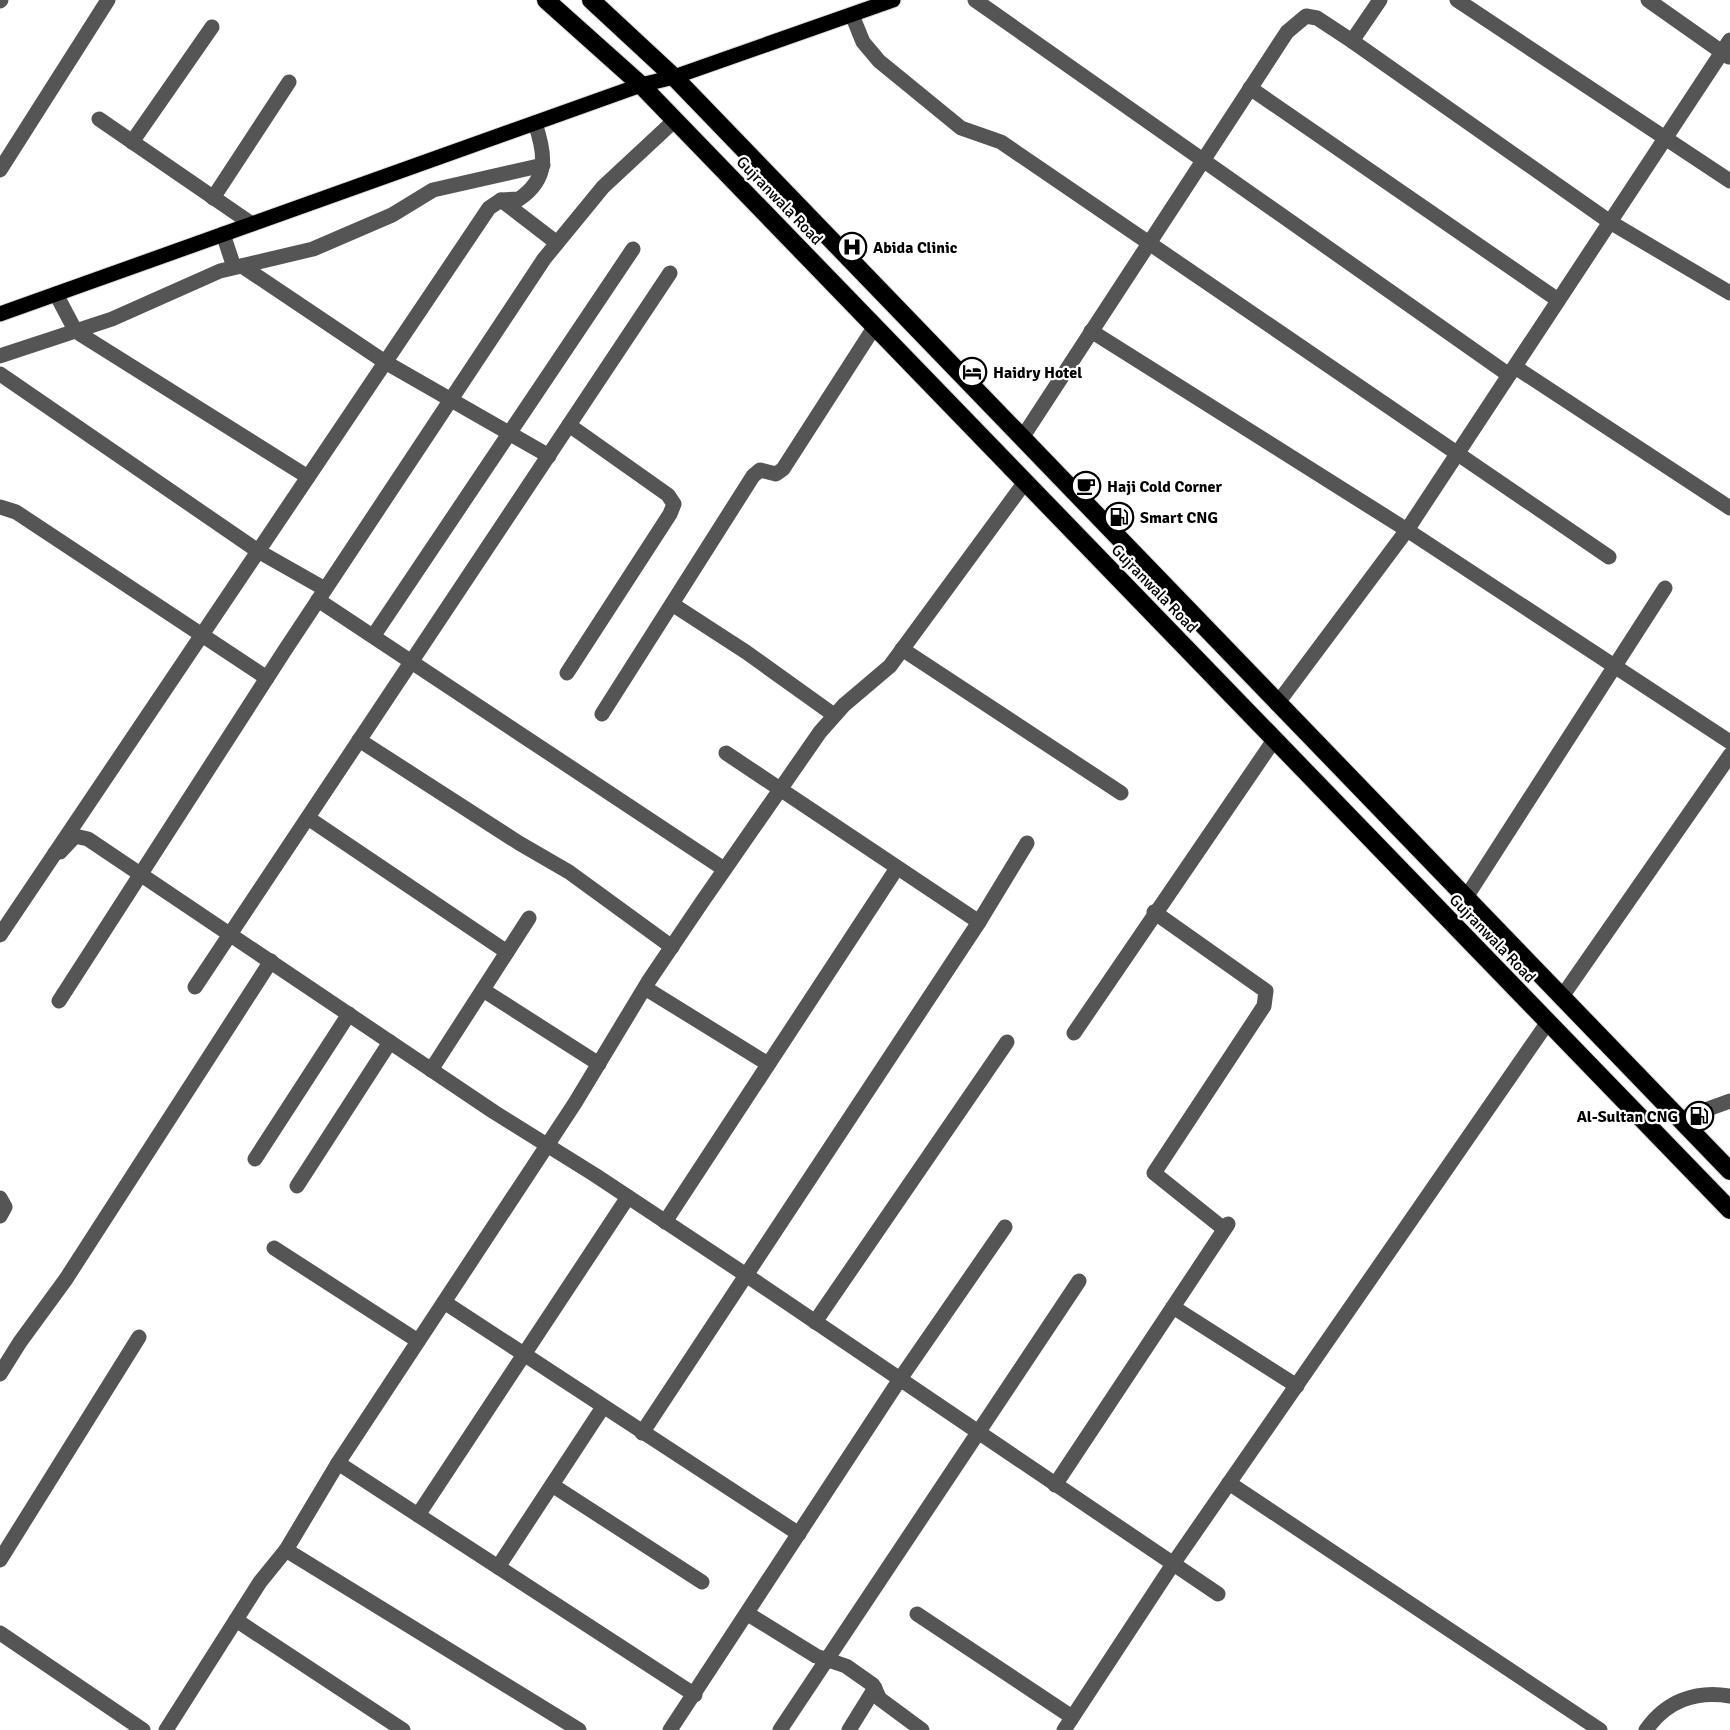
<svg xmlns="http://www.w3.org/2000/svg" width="1730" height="1730" viewBox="0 0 1730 1730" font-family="Signika,sans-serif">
<rect width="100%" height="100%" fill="#fff"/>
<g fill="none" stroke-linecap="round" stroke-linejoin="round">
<g stroke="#dbdbdb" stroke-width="17">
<path id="major" d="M0 314 641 85 674 77 893 0"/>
</g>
<g stroke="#dbdbdb" stroke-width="20">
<g id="highway">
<path d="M546 0 641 85 1730 1210"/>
<path d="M591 0 674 77 1730 1171"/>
</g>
</g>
<g stroke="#555" stroke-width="15">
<path d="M975 0 1509 375"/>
<path d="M1457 0 1730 181"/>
<path d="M1648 0 1729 57"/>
<path d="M0 1 1 0"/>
<path d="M852 15 863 42 879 61 961 128 1001 142 1609 557"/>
<path d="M1352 41 1380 0"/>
<path d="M1250 88 1558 300"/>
<path d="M99 119 252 224"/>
<path d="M132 142 212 27"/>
<path d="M0 170 108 0"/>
<path d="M213 198 289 82"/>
<path d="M501 200 557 243"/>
<path d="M223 234 234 267"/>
<path d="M242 266 385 362 549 456"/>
<path d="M56 294 75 330 80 334 308 477"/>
<path d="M1091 331 1407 530 1730 742"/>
<path d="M0 356 112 319 220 271 313 249 392 215 433 190 543 165"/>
<path d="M1515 367 1730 508"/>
<path d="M0 374 258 551 325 589"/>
<path d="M1022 438 1287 32 1306 16 1317 18 1352 41 1610 222 1730 293"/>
<path d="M0 507 16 512 267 678"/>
<path d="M318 600 724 869"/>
<path d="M672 604 746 652 834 715"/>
<path d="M374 635 633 249"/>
<path d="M902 649 1121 793"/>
<path d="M567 673 670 514 674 504 668 495 569 425"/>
<path d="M1277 704 1407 530 1730 40"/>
<path d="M602 714 753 476 760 470 776 474 783 469 875 326"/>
<path d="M359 740 519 843 569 872 672 947"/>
<path d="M726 753 979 922"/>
<path d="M308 818 507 952"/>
<path d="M55 853 60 852 75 836 88 839 494 1112 595 1175 746 1275 1218 1594"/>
<path d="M1465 899 1665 588"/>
<path d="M1154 912 1266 991 1264 1006 1154 1173 1224 1229"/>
<path d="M0 935 489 208 501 200 519 199C550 178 545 153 535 123"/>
<path d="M195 987 670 273"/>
<path d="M645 988 768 1064"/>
<path d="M483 990 599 1064"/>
<path d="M1561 998 1730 755"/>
<path d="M59 1001 285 650 544 259 603 187 675 120"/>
<path d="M1074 1033 1274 740"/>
<path d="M431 1070 529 918"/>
<path d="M1680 1119 1730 1101"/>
<path d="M255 1159 349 1014"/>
<path d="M297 1186 390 1042"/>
<path d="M0 1198 5 1207 0 1216"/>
<path d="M665 1222 897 868"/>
<path d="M274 1248 418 1341"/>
<path d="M444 1302 799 1534"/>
<path d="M1173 1307 1297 1386"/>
<path d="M815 1322 1007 1042"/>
<path d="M0 1374 20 1342 66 1279 271 961"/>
<path d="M642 1433 979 922 1027 843"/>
<path d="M338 1463 695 1695"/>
<path d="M1229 1483 1600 1730"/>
<path d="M552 1485 702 1582"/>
<path d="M1055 1485 1228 1224"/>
<path d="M418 1515 628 1197"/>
<path d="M286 1550 579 1730"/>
<path d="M0 1560 139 1337"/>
<path d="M498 1567 603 1407"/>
<path d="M748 1614 816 1656 846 1666 873 1685 880 1699 922 1730"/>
<path d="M917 1614 1072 1717"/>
<path d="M236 1620 403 1730"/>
<path d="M0 1633 143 1730"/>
<path d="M166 1730 260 1582 286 1550 338 1463 575 1103 648 982 702 902 820 732 844 705 890 666 1025 482"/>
<path d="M670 1730 900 1379 1005 1227"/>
<path d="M780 1730 1079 1281"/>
<path d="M849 1730 875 1688"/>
<path d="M1064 1730 1173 1564 1548 1022"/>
<path d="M1646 1730C1666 1701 1696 1690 1730 1696"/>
</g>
<use href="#major" stroke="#000" stroke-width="15"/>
<use href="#highway" stroke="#000" stroke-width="18"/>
</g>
<defs>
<g id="hospital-ring" transform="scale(1.5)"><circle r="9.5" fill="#fff" stroke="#000" stroke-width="1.5"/><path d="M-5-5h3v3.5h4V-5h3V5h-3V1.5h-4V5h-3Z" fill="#000"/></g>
<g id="hotel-ring" transform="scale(1.5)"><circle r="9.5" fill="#fff" stroke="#000" stroke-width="1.5"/><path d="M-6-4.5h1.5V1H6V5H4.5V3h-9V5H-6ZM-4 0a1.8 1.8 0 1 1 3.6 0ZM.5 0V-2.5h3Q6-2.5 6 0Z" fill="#000"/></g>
<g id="cafe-ring" transform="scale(1.5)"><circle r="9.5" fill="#fff" stroke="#000" stroke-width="1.5"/><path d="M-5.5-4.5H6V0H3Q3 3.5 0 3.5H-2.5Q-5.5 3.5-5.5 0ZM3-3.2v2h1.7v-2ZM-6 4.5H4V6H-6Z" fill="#000"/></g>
<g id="fuel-ring" transform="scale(1.5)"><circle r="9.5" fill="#fff" stroke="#000" stroke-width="1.5"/><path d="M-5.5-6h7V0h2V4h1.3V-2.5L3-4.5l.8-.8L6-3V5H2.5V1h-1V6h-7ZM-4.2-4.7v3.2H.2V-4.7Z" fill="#000"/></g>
</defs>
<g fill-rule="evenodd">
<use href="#hospital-ring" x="852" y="247"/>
<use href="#hotel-ring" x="972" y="372"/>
<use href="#cafe-ring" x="1086" y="486"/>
<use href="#fuel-ring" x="1119" y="517"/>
<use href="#fuel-ring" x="1699" y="1116"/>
</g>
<g text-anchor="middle" stroke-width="4.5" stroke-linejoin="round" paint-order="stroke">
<g font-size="16" fill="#000" stroke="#fff">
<text transform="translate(780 200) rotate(46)" y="6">Gujranwala Road</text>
<text transform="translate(1155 588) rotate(46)" y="6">Gujranwala Road</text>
<text transform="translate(1493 938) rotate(46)" y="6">Gujranwala Road</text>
</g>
<g font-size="16" font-weight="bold" fill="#000" stroke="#fff" text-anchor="start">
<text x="873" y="253">Abida Clinic</text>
<text x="993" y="378">Haidry Hotel</text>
<text x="1107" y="492">Haji Cold Corner</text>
<text x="1140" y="523">Smart CNG</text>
<text x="1678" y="1122" text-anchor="end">Al-Sultan CNG</text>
</g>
</g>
</svg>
